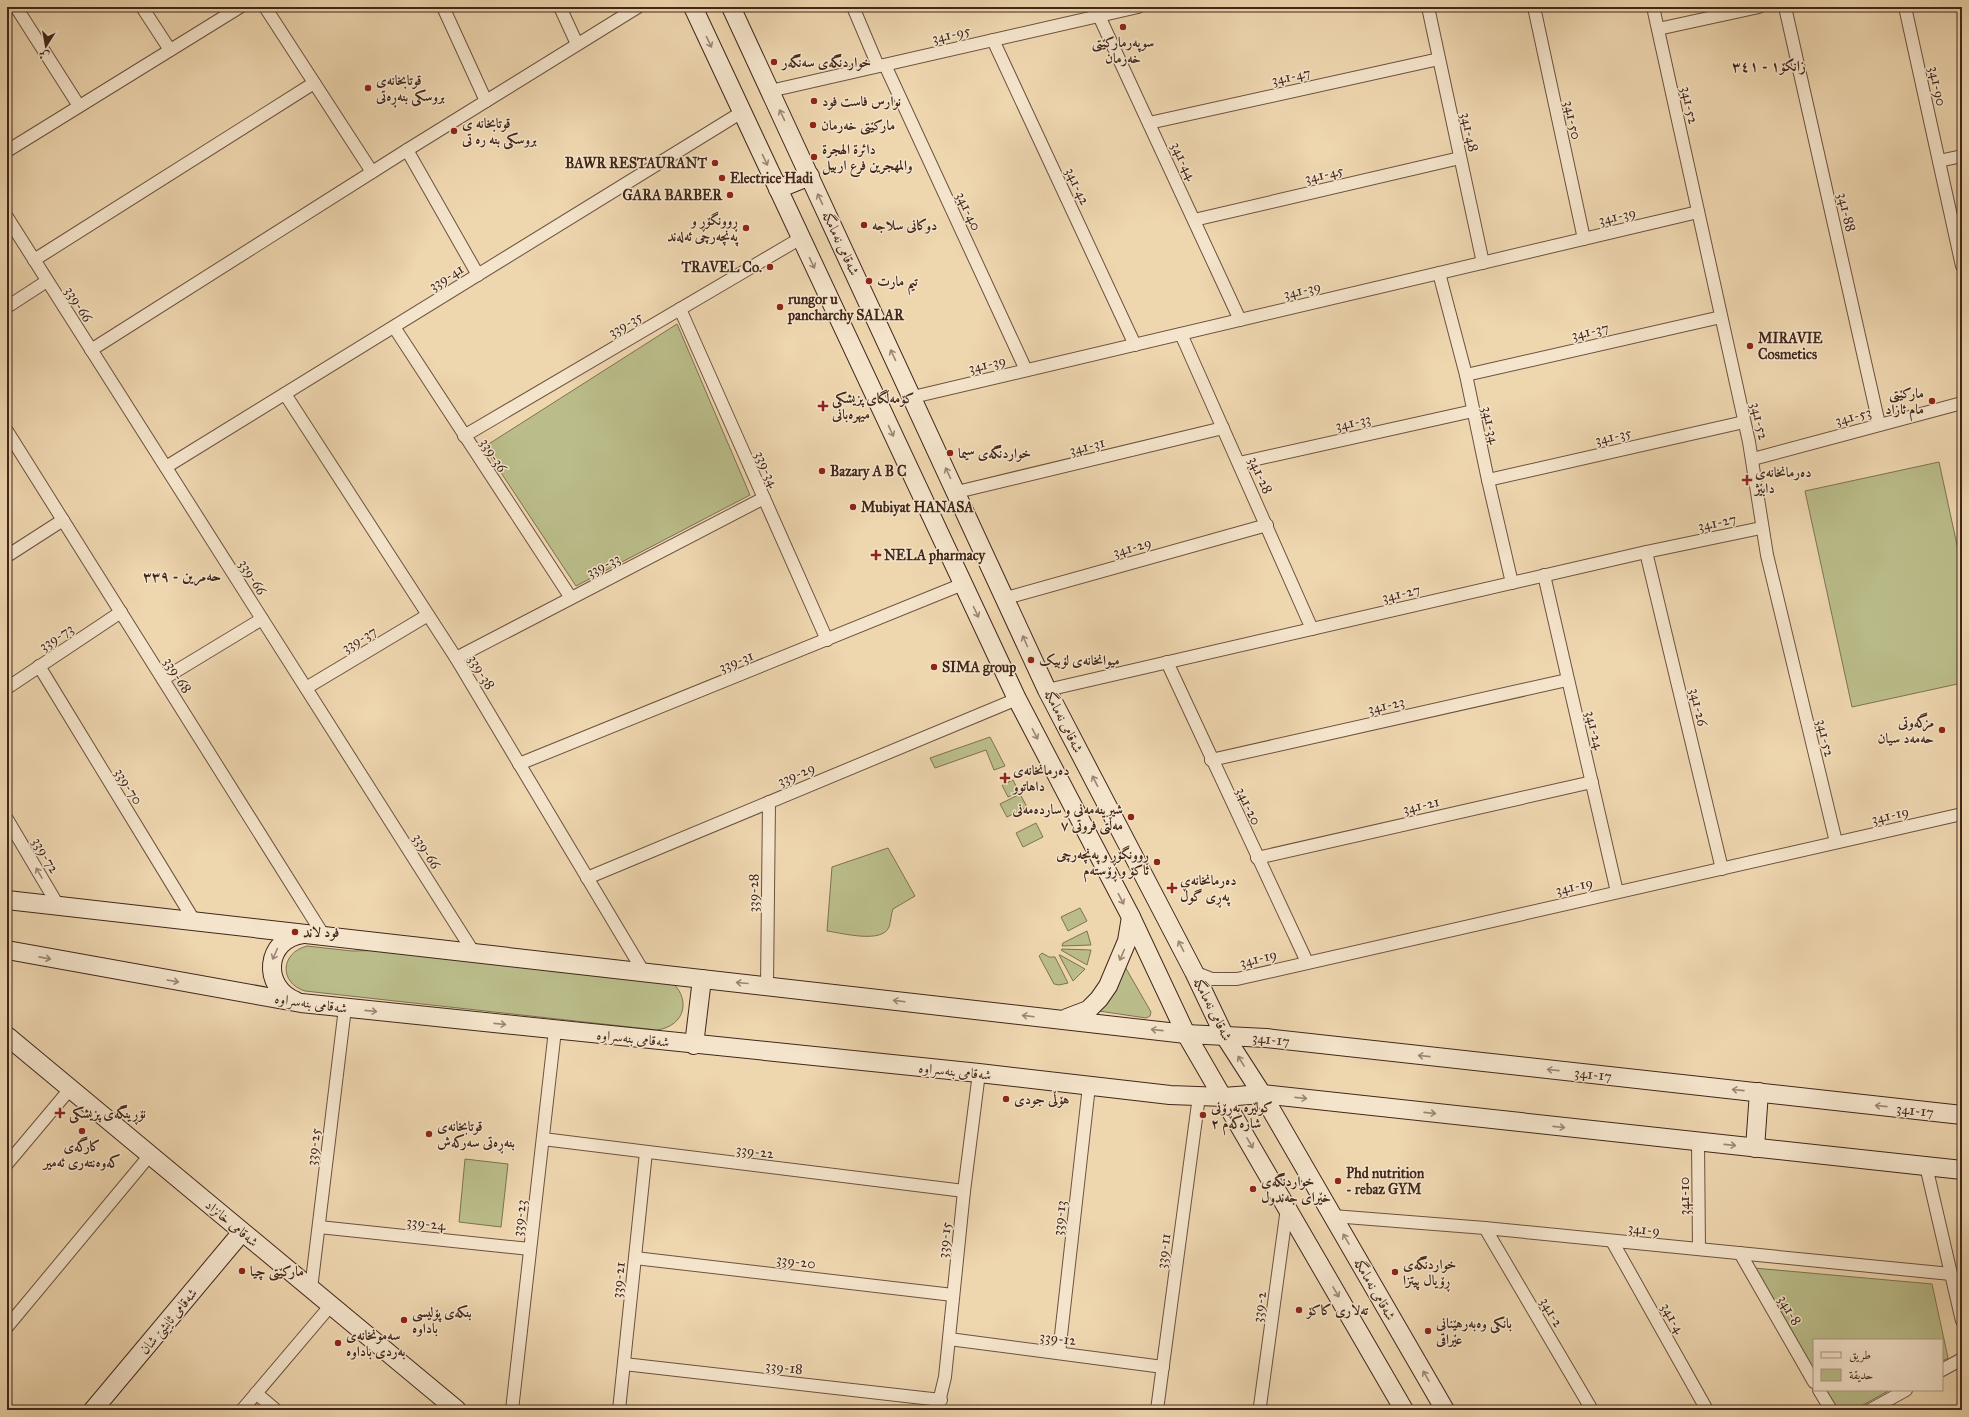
<svg xmlns="http://www.w3.org/2000/svg" width="1969" height="1417" viewBox="0 0 1969 1417" font-family="'IM FELL Great Primer',Amiri,serif">
<rect width="100%" height="100%" fill="#eed6af"/>
<filter id="stains"><feTurbulence type="fractalNoise" baseFrequency=".005" numOctaves="4"/><feColorMatrix values="0 0 0 0 .2 0 0 0 0 .09 0 0 0 0 .02 0 0 0 .5 -.17"/></filter>
<radialGradient id="worn" r=".72"><stop offset=".6" stop-color="#630" stop-opacity="0"/><stop offset="1" stop-color="#630" stop-opacity=".3"/></radialGradient>
<g fill="#babd8a" stroke="#7e7252">
<path d="M677 324 750 495 576 586 484 447Z"/>
<path d="M1939 462 1962 568V683L1852 707 1805 491Z"/>
<path d="M990 737 1005 766 994 770 986 750 935 768 930 758Z"/>
<path d="M1013 780 1019 792 1008 797 1002 785Z"/>
<path d="M1020 794 1027 807 1007 817 1000 804Z"/>
<path d="M1036 823 1043 837 1023 847 1016 833Z"/>
<path d="M888 848 915 896 893 909C891 914 891 921 889 927 882 944 842 933 827 931L832 867Z"/>
<path d="M1080 908 1087 921 1068 931 1061 917Z"/>
<path d="M1087 931 1091 945 1062 946 1063 943Z"/>
<path d="M307 946 352 951 393 950 669 980C692 997 686 1026 657 1030L305 991C279 983 280 953 307 946Z"/>
<path d="M1062 949 1091 950 1087 965 1061 950Z"/>
<path d="M1042 953 1049 957H1055L1068 983 1059 985 1054 984 1039 956Z"/>
<path d="M1059 955H1060L1085 969 1073 981Z"/>
<path d="M1124 965 1151 1012 1150 1016 1146 1018 1099 1011Z"/>
<path d="M465 1159 508 1164 501 1227 459 1222Z"/>
<path d="M1754 1268 1932 1284 1948 1358 1942 1361V1340H1814V1373Z"/>
<path d="M1824 1390H1890L1854 1410H1835Z"/>
</g>
<g fill="none" stroke-linecap="round" stroke-linejoin="round">
<g stroke="#6c5240" stroke-width="14">
<g id="street">
<path d="M16 7 79 106"/>
<path d="M142 7 170 50"/>
<path d="M265 7 372 172"/>
<path d="M443 7 486 101"/>
<path d="M560 7 577 44"/>
<path d="M853 7 878 66"/>
<path d="M1428 7 1483 263"/>
<path d="M1534 7 1584 239"/>
<path d="M1653 7 1749 442 1767 555 1836 842"/>
<path d="M1785 7 1879 424"/>
<path d="M1905 7 1962 266"/>
<path d="M1099 16 1240 320"/>
<path d="M1658 29 1759 7"/>
<path d="M993 40 1135 345"/>
<path d="M885 65 1026 370"/>
<path d="M770 91 1138 7"/>
<path d="M1149 123 1439 59"/>
<path d="M407 150 478 275"/>
<path d="M7 151 240 7"/>
<path d="M1939 161 1962 156"/>
<path d="M7 217 474 953"/>
<path d="M1194 220 1460 158"/>
<path d="M34 260 314 83"/>
<path d="M1439 273 1466 375 1488 480 1512 583"/>
<path d="M7 307 47 281"/>
<path d="M680 309 827 640"/>
<path d="M394 327 571 598"/>
<path d="M1181 334 1312 629"/>
<path d="M91 350 407 150 638 7"/>
<path d="M1466 375 1721 317"/>
<path d="M285 394 456 658 643 971"/>
<path d="M913 397 1698 212"/>
<path d="M7 431 324 936"/>
<path d="M464 436 801 238"/>
<path d="M1753 459 1962 403"/>
<path d="M1239 463 1473 411"/>
<path d="M166 467 742 112"/>
<path d="M1488 480 1744 422"/>
<path d="M957 492 1223 428"/>
<path d="M1646 552 1722 869"/>
<path d="M7 556 63 520"/>
<path d="M1544 575 1617 892"/>
<path d="M1006 598 1267 525"/>
<path d="M456 658 764 498"/>
<path d="M1167 662 1307 962"/>
<path d="M39 666 195 922"/>
<path d="M163 679 262 619"/>
<path d="M7 688 121 612"/>
<path d="M306 688 428 615"/>
<path d="M1047 690 1646 552 1761 528"/>
<path d="M1211 760 1567 680"/>
<path d="M519 764 963 584"/>
<path d="M7 819 59 907"/>
<path d="M1257 858 1592 782"/>
<path d="M587 878 1017 699"/>
<path d="M1194 972 1212 979H1237L1962 814"/>
<path d="M767 985 769 802"/>
<path d="M543 1139 964 1191"/>
<path d="M1698 1142 1699 1249"/>
<path d="M7 1164 70 1089"/>
<path d="M1926 1166 1962 1321"/>
<path d="M1333 1216 1485 1228 1951 1274"/>
<path d="M319 1227 530 1249"/>
<path d="M1485 1228 1592 1410"/>
<path d="M1612 1241 1707 1410"/>
<path d="M1740 1253 1814 1382"/>
<path d="M635 1258 953 1295"/>
<path d="M311 1289 345 1008"/>
<path d="M7 1327 150 1155"/>
<path d="M949 1339 1163 1367"/>
<path d="M1059 1353 1089 1086"/>
<path d="M624 1364 941 1400"/>
<path d="M1942 1370 1962 1359"/>
<path d="M1819 1390 1831 1410"/>
<path d="M256 1393 276 1410"/>
<path d="M242 1410 331 1305"/>
<path d="M512 1410 555 1030"/>
<path d="M619 1410 646 1152"/>
<path d="M937 1410 945 1377 964 1191 979 1073"/>
<path d="M1157 1410 1199 1096"/>
<path d="M1263 1410 1260 1406 1287 1208"/>
<path d="M1870 1410 1906 1390"/>
</g>
</g>
<g stroke="#41261b" stroke-width="20">
<g id="secondary">
<path d="M693 7 1017 699 1131 917 1186 1034 1404 1410"/>
<path d="M731 7 1047 690 1194 972 1224 1035 1262 1094 1445 1410"/>
<path d="M778 189 810 176"/>
<path d="M7 900 1186 1034 1266 1038 1962 1115"/>
<path d="M7 950 301 1003 979 1073 1170 1095 1224 1097 1262 1094 1962 1170"/>
<path d="M296 1001C261 987 265 939 303 934"/>
<path d="M1067 1018 1088 1010 1099 999 1108 986 1127 941 1131 917"/>
<path d="M7 1036 457 1410"/>
<path d="M694 1045 702 979"/>
<path d="M1755 1148 1759 1092"/>
<path d="M93 1410 242 1232"/>
</g>
</g>
<use href="#street" stroke="#f4e4cb" stroke-width="12"/>
<use href="#secondary" stroke="#f4e4cb" stroke-width="18"/>
</g>
<defs><path id="oneway-shaft" d="M-6 0H5M1.5-3L5.5 0L1.5 3" fill="none" stroke-width="1.6" stroke-linecap="round" stroke-linejoin="round"/></defs>
<g stroke="#9a8573">
<use href="#oneway-shaft" transform="translate(709 42) rotate(65)"/>
<use href="#oneway-shaft" transform="translate(782 115) rotate(-115)"/>
<use href="#oneway-shaft" transform="translate(765 160) rotate(65)"/>
<use href="#oneway-shaft" transform="translate(820 199) rotate(-115)"/>
<use href="#oneway-shaft" transform="translate(812 263) rotate(65)"/>
<use href="#oneway-shaft" transform="translate(893 355) rotate(-115)"/>
<use href="#oneway-shaft" transform="translate(891 431) rotate(65)"/>
<use href="#oneway-shaft" transform="translate(948 473) rotate(-115)"/>
<use href="#oneway-shaft" transform="translate(976 612) rotate(65)"/>
<use href="#oneway-shaft" transform="translate(1025 641) rotate(-114)"/>
<use href="#oneway-shaft" transform="translate(1035 734) rotate(63)"/>
<use href="#oneway-shaft" transform="translate(1095 781) rotate(-117)"/>
<use href="#oneway-shaft" transform="translate(39 873) rotate(-120)"/>
<use href="#oneway-shaft" transform="translate(1121 899) rotate(63)"/>
<use href="#oneway-shaft" transform="translate(1181 946) rotate(-117)"/>
<use href="#oneway-shaft" transform="translate(275 954) rotate(114)"/>
<use href="#oneway-shaft" transform="translate(1122 955) rotate(113)"/>
<use href="#oneway-shaft" transform="translate(45 958) rotate(11)"/>
<use href="#oneway-shaft" transform="translate(173 981) rotate(10)"/>
<use href="#oneway-shaft" transform="translate(742 983) rotate(-175)"/>
<use href="#oneway-shaft" transform="translate(899 1001) rotate(-173)"/>
<use href="#oneway-shaft" transform="translate(371 1011) rotate(6)"/>
<use href="#oneway-shaft" transform="translate(1028 1016) rotate(-173)"/>
<use href="#oneway-shaft" transform="translate(500 1024) rotate(6)"/>
<use href="#oneway-shaft" transform="translate(1157 1030) rotate(-174)"/>
<use href="#oneway-shaft" transform="translate(1424 1056) rotate(-174)"/>
<use href="#oneway-shaft" transform="translate(1241 1061) rotate(-122)"/>
<use href="#oneway-shaft" transform="translate(1553 1070) rotate(-174)"/>
<use href="#oneway-shaft" transform="translate(1738 1090) rotate(-174)"/>
<use href="#oneway-shaft" transform="translate(1301 1098) rotate(6)"/>
<use href="#oneway-shaft" transform="translate(1881 1106) rotate(-174)"/>
<use href="#oneway-shaft" transform="translate(1430 1113) rotate(6)"/>
<use href="#oneway-shaft" transform="translate(1559 1127) rotate(6)"/>
<use href="#oneway-shaft" transform="translate(1250 1143) rotate(60)"/>
<use href="#oneway-shaft" transform="translate(1730 1145) rotate(6)"/>
<use href="#oneway-shaft" transform="translate(1346 1239) rotate(-120)"/>
<use href="#oneway-shaft" transform="translate(1336 1292) rotate(60)"/>
<use href="#oneway-shaft" transform="translate(1426 1376) rotate(-120)"/>
</g>
<g fill="#8f2418" stroke="#f4e4cb" stroke-width="1.5">
<circle cx="1123" cy="27" r="4"/>
<circle cx="774" cy="62" r="4"/>
<circle cx="368" cy="88" r="4"/>
<circle cx="814" cy="101" r="4"/>
<circle cx="813" cy="125" r="4"/>
<circle cx="454" cy="131" r="4"/>
<circle cx="814" cy="157" r="4"/>
<circle cx="715" cy="163" r="4"/>
<circle cx="722" cy="178" r="4"/>
<circle cx="730" cy="195" r="4"/>
<circle cx="864" cy="225" r="4"/>
<circle cx="746" cy="228" r="4"/>
<circle cx="770" cy="267" r="4"/>
<circle cx="869" cy="281" r="4"/>
<circle cx="780" cy="307" r="4"/>
<circle cx="1750" cy="346" r="4"/>
<circle cx="1932" cy="401" r="4"/>
<path d="M821 400h4v4h4v4h-4v4h-4v-4h-4v-4h4z"/>
<circle cx="950" cy="453" r="4"/>
<circle cx="822" cy="471" r="4"/>
<path d="M1745 474h4v4h4v4h-4v4h-4v-4h-4v-4h4z"/>
<circle cx="853" cy="507" r="4"/>
<path d="M874 549h4v4h4v4h-4v4h-4v-4h-4v-4h4z"/>
<circle cx="1031" cy="660" r="4"/>
<circle cx="934" cy="667" r="4"/>
<circle cx="1942" cy="730" r="4"/>
<path d="M1003 772h4v4h4v4h-4v4h-4v-4h-4v-4h4z"/>
<circle cx="1131" cy="817" r="4"/>
<circle cx="1157" cy="862" r="4"/>
<path d="M1170 882h4v4h4v4h-4v4h-4v-4h-4v-4h4z"/>
<circle cx="295" cy="932" r="4"/>
<circle cx="1006" cy="1099" r="4"/>
<path d="M58 1107h4v4h4v4h-4v4h-4v-4h-4v-4h4z"/>
<circle cx="1203" cy="1115" r="4"/>
<circle cx="82" cy="1131" r="4"/>
<circle cx="429" cy="1134" r="4"/>
<circle cx="1338" cy="1181" r="4"/>
<circle cx="1253" cy="1189" r="4"/>
<circle cx="242" cy="1271" r="4"/>
<circle cx="1395" cy="1272" r="4"/>
<circle cx="1299" cy="1310" r="4"/>
<circle cx="404" cy="1320" r="4"/>
<circle cx="1428" cy="1331" r="4"/>
<circle cx="338" cy="1343" r="4"/>
</g>
<g text-anchor="middle" stroke-width="3" stroke-linejoin="round" paint-order="stroke">
<g font-size="14" fill="#41261b" stroke="#f4e4cb">
<text transform="translate(951 34) rotate(-13)" y="5">341-95</text>
<text transform="translate(1291 76) rotate(-12)" y="5">341-47</text>
<text transform="translate(1938 86) rotate(78)" y="5">341-90</text>
<text transform="translate(1690 105) rotate(78)" y="5">341-52</text>
<text transform="translate(1573 120) rotate(78)" y="5">341-50</text>
<text transform="translate(1470 132) rotate(78)" y="5">341-48</text>
<text transform="translate(1184 161) rotate(65)" y="5">341-44</text>
<text transform="translate(1324 174) rotate(-13)" y="5">341-45</text>
<text transform="translate(1078 186) rotate(65)" y="5">341-42</text>
<text transform="translate(969 211) rotate(65)" y="5">341-40</text>
<text transform="translate(1847 212) rotate(77)" y="5">341-88</text>
<text transform="translate(1617 216) rotate(-13)" y="5">341-39</text>
<text transform="translate(841 243) rotate(65)" y="5">شەقامی نەمامگە</text>
<text transform="translate(446 277) rotate(-32)" y="5">339-41</text>
<text transform="translate(1302 290) rotate(-13)" y="5">341-39</text>
<text transform="translate(79 304) rotate(58)" y="5">339-66</text>
<text transform="translate(625 324) rotate(-30)" y="5">339-35</text>
<text transform="translate(1590 331) rotate(-13)" y="5">341-37</text>
<text transform="translate(987 364) rotate(-13)" y="5">341-39</text>
<text transform="translate(1853 416) rotate(-15)" y="5">341-53</text>
<text transform="translate(1760 421) rotate(77)" y="5">341-52</text>
<text transform="translate(1353 422) rotate(-12)" y="5">341-33</text>
<text transform="translate(1491 425) rotate(78)" y="5">341-34</text>
<text transform="translate(1613 436) rotate(-13)" y="5">341-35</text>
<text transform="translate(1087 446) rotate(-14)" y="5">341-31</text>
<text transform="translate(494 455) rotate(57)" y="5">339-36</text>
<text transform="translate(767 469) rotate(66)" y="5">339-34</text>
<text transform="translate(1261 475) rotate(66)" y="5">341-28</text>
<text transform="translate(1717 522) rotate(-12)" y="5">341-27</text>
<text transform="translate(1132 547) rotate(-16)" y="5">341-29</text>
<text transform="translate(603 565) rotate(-27)" y="5">339-33</text>
<text transform="translate(253 577) rotate(58)" y="5">339-66</text>
<text transform="translate(1401 593) rotate(-13)" y="5">341-27</text>
<text transform="translate(56 637) rotate(-33)" y="5">339-73</text>
<text transform="translate(359 639) rotate(-31)" y="5">339-37</text>
<text transform="translate(736 661) rotate(-22)" y="5">339-31</text>
<text transform="translate(482 672) rotate(59)" y="5">339-38</text>
<text transform="translate(178 675) rotate(58)" y="5">339-68</text>
<text transform="translate(1386 705) rotate(-13)" y="5">341-23</text>
<text transform="translate(1699 707) rotate(77)" y="5">341-26</text>
<text transform="translate(1064 721) rotate(63)" y="5">شەقامی نەمامگە</text>
<text transform="translate(1595 730) rotate(76)" y="5">341-24</text>
<text transform="translate(1826 738) rotate(77)" y="5">341-52</text>
<text transform="translate(796 774) rotate(-23)" y="5">339-29</text>
<text transform="translate(129 786) rotate(58)" y="5">339-70</text>
<text transform="translate(1421 805) rotate(-13)" y="5">341-21</text>
<text transform="translate(1249 806) rotate(65)" y="5">341-20</text>
<text transform="translate(1890 815) rotate(-13)" y="5">341-19</text>
<text transform="translate(427 851) rotate(58)" y="5">339-66</text>
<text transform="translate(46 855) rotate(60)" y="5">339-72</text>
<text transform="translate(1574 886) rotate(-13)" y="5">341-19</text>
<text transform="translate(753 893) rotate(-89)" y="5">339-28</text>
<text transform="translate(1258 958) rotate(-14)" y="5">341-19</text>
<text transform="translate(311 1003) rotate(8)" y="5">شەقامی بنەسراوە</text>
<text transform="translate(1213 1009) rotate(63)" y="5">شەقامی نەمامگە</text>
<text transform="translate(633 1038) rotate(6)" y="5">شەقامی بنەسراوە</text>
<text transform="translate(1271 1039) rotate(6)" y="5">341-17</text>
<text transform="translate(955 1071) rotate(6)" y="5">شەقامی بنەسراوە</text>
<text transform="translate(1593 1074) rotate(6)" y="5">341-17</text>
<text transform="translate(1915 1110) rotate(6)" y="5">341-17</text>
<text transform="translate(313 1147) rotate(-83)" y="5">339-25</text>
<text transform="translate(755 1151) rotate(7)" y="5">339-22</text>
<text transform="translate(1684 1196) rotate(-90)" y="5">341-10</text>
<text transform="translate(519 1218) rotate(-83)" y="5">339-23</text>
<text transform="translate(1059 1218) rotate(-84)" y="5">339-13</text>
<text transform="translate(232 1223) rotate(40)" y="5">شەقامی خانزاد</text>
<text transform="translate(426 1223) rotate(6)" y="5">339-24</text>
<text transform="translate(1644 1229) rotate(6)" y="5">341-9</text>
<text transform="translate(944 1240) rotate(-84)" y="5">339-15</text>
<text transform="translate(1163 1251) rotate(-82)" y="5">339-11</text>
<text transform="translate(796 1261) rotate(7)" y="5">339-20</text>
<text transform="translate(618 1280) rotate(-84)" y="5">339-21</text>
<text transform="translate(1375 1289) rotate(60)" y="5">شەقامی نەمامگە</text>
<text transform="translate(1259 1307) rotate(-82)" y="5">339-2</text>
<text transform="translate(1790 1310) rotate(60)" y="5">341-8</text>
<text transform="translate(1552 1312) rotate(60)" y="5">341-2</text>
<text transform="translate(1673 1318) rotate(61)" y="5">341-4</text>
<text transform="translate(168 1321) rotate(-50)" y="5">شەقامی ئایشێ شان</text>
<text transform="translate(1058 1338) rotate(7)" y="5">339-12</text>
<text transform="translate(784 1367) rotate(6)" y="5">339-18</text>
</g>
<g font-size="14" font-weight="bold" fill="#41261b" stroke="#f4e4cb" text-anchor="start">
<text x="1123" y="47" text-anchor="middle">سوپەرمارکێتی<tspan x="1123" dy="16">خەرمان</tspan></text>
<text x="782" y="67">خواردنگەی سەنگەر</text>
<text x="376" y="85">قوتابخانەی<tspan x="376" dy="16">بروسکی بنەڕەتی</tspan></text>
<text x="822" y="106">نوارس فاست فود</text>
<text x="462" y="128">قوتابخانه ى<tspan x="462" dy="16">بروسكى بنه ره تى</tspan></text>
<text x="821" y="130">مارکێتی خەرمان</text>
<text x="822" y="154">دائرة الهجرة<tspan x="822" dy="16">والمهجرين فرع اربيل</tspan></text>
<text x="707" y="168" text-anchor="end">BAWR RESTAURANT</text>
<text x="730" y="183">Electrice Hadi</text>
<text x="722" y="200" text-anchor="end">GARA BARBER</text>
<text x="738" y="225" text-anchor="end">ڕوونگۆڕ و<tspan x="738" dy="16">پەنچەرچی ئەلەند</tspan></text>
<text x="872" y="230">دوكانى سلاجه</text>
<text x="762" y="272" text-anchor="end">TRAVEL Co.</text>
<text x="877" y="286">تیم مارت</text>
<text x="788" y="304">rungor u<tspan x="788" dy="16">pancharchy SALAR</tspan></text>
<text x="1758" y="343">MIRAVIE<tspan x="1758" dy="16">Cosmetics</tspan></text>
<text x="1924" y="398" text-anchor="end">مارکێتی<tspan x="1924" dy="16">مام ئازاد</tspan></text>
<text x="832" y="403">کۆمەڵگای پزیشکی<tspan x="832" dy="16">میهرەبانی</tspan></text>
<text x="958" y="458">خواردنگەی سیما</text>
<text x="830" y="476">Bazary A B C</text>
<text x="1755" y="477">دەرمانخانەی<tspan x="1755" dy="16">دابێژ</tspan></text>
<text x="861" y="512">Mubiyat HANASA</text>
<text x="884" y="560">NELA pharmacy</text>
<text x="1039" y="665">میوانخانەی لۆبیک</text>
<text x="942" y="672">SIMA group</text>
<text x="1934" y="727" text-anchor="end">مزگەوتی<tspan x="1934" dy="16">حەمەد سیان</tspan></text>
<text x="1013" y="775">دەرمانخانەی<tspan x="1013" dy="16">داهاتوو</tspan></text>
<text x="1123" y="814" text-anchor="end">شیرینەمەنی و ساردەمەنی<tspan x="1123" dy="16">مەڵتی فروتی ٧</tspan></text>
<text x="1149" y="859" text-anchor="end">ڕوونگۆڕ و پەنچەرچی<tspan x="1149" dy="16">ئاکۆ و ڕۆستەم</tspan></text>
<text x="1180" y="885">دەرمانخانەی<tspan x="1180" dy="16">پەڕی گوڵ</tspan></text>
<text x="303" y="937">فود لاند</text>
<text x="1014" y="1104">هۆڵی جودی</text>
<text x="1211" y="1112">کولێرە بەڕۆنی<tspan x="1211" dy="16">شارەکەم ٢</tspan></text>
<text x="69" y="1118">نۆڕینگەی پزیشکی</text>
<text x="437" y="1131">قوتابخانەی<tspan x="437" dy="16">بنەڕەتی سەرکەش</tspan></text>
<text x="82" y="1151" text-anchor="middle">کارگەی<tspan x="82" dy="16">کەوەنتەری ئەمیر</tspan></text>
<text x="1346" y="1178">Phd nutrition<tspan x="1346" dy="16">- rebaz GYM</tspan></text>
<text x="1261" y="1186">خواردنگەی<tspan x="1261" dy="16">خێرای جەندول</tspan></text>
<text x="1403" y="1269">خواردنگەی<tspan x="1403" dy="16">ڕۆیال پیتزا</tspan></text>
<text x="250" y="1276">مارکێتی چیا</text>
<text x="1307" y="1315">تەلاری کاکۆ</text>
<text x="412" y="1317">بنکەی پۆلیسی<tspan x="412" dy="16">باداوە</tspan></text>
<text x="1436" y="1328">بانکی وەبەرهێنانی<tspan x="1436" dy="16">عێراقی</tspan></text>
<text x="346" y="1340">سەمونخانەی<tspan x="346" dy="16">بەردی باداوە</tspan></text>
</g>
<g font-size="15" font-weight="bold" fill="#41261b" stroke="#f4e4cb">
<text x="1769" y="71">زانکۆ١ - ٣٤١</text>
<text x="182" y="581">حەمرین - ٣٣٩</text>
</g>
</g>
<rect width="1969" height="1417" fill="none" stroke="#eed6af" stroke-width="24"/>
<rect x="8" y="8" width="1953" height="1401" fill="none" stroke="#41261b" stroke-width="2"/>
<rect x="12" y="12" width="1945" height="1393" fill="none" stroke="#41261b"/>
<rect x="1813" y="1339" width="130" height="52" fill="#f4e4cb" stroke="#ac9885"/>
<rect x="1821" y="1352" width="20" height="6" fill="#f4e4cb" stroke="#ac9885"/>
<text x="1849" y="1359" font-size="12" fill="#41261b">طريق</text>
<rect x="1821" y="1369" width="20" height="12" fill="#babd8a" stroke="#ac9885"/>
<text x="1849" y="1379" font-size="12" fill="#41261b">حديقة</text>
<g transform="translate(46 46) rotate(191)" stroke="#f4e4cb" stroke-width="3" paint-order="stroke">
<path d="M0-3L7 15L0 10L-7 15Z" fill="#41261b"/>
<text y="-6" font-size="11" font-weight="bold" text-anchor="middle" fill="#41261b">ش</text>
</g>
<rect width="100%" height="100%" filter="url(#stains)"/>
<rect width="100%" height="100%" fill="url(#worn)"/>
</svg>
